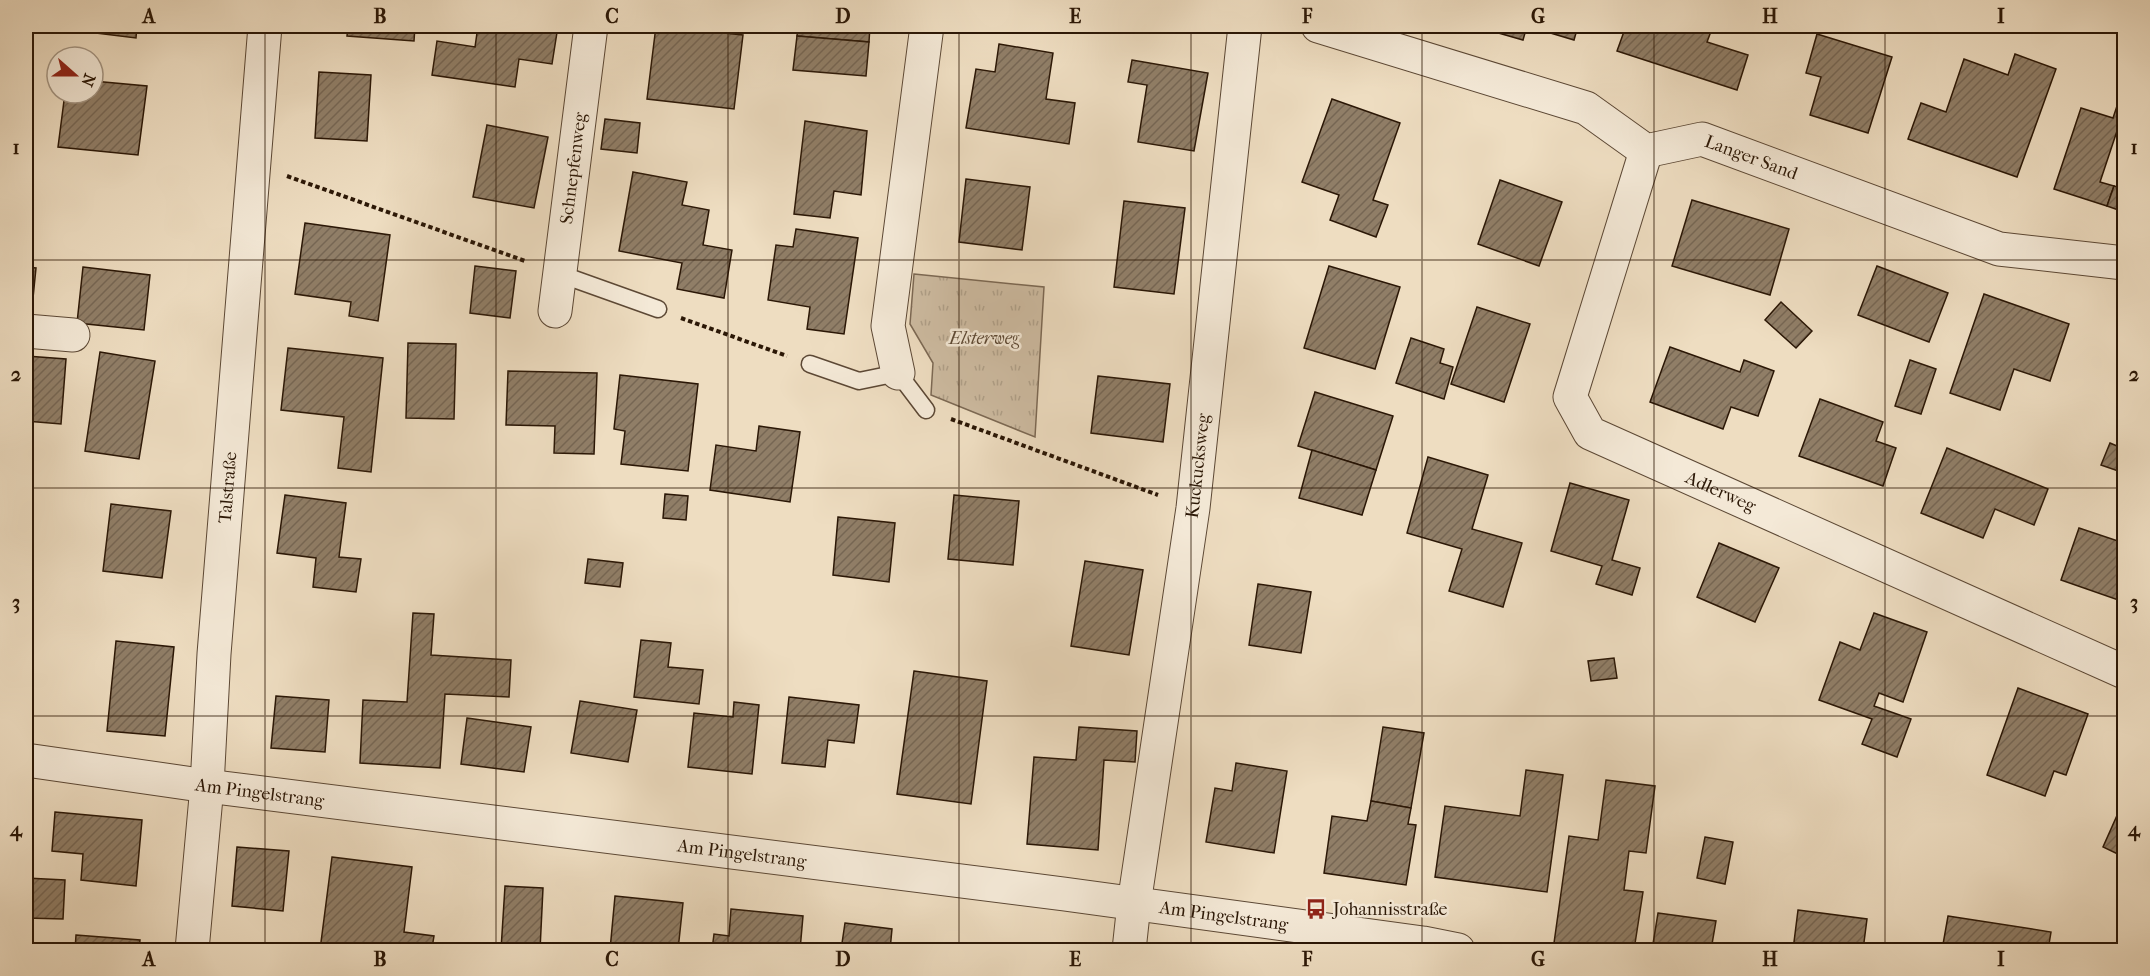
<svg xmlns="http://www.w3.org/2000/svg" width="2150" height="976" viewBox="0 0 2150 976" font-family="'IM FELL French Canon',serif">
<defs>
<pattern id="park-tufts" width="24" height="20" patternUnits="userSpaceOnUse" patternTransform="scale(1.5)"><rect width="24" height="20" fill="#cdbba1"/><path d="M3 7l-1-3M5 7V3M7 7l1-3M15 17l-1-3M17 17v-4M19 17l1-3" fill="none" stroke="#b0a089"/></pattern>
<pattern id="building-hatch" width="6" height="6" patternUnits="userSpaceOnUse" patternTransform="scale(1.5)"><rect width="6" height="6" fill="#907e67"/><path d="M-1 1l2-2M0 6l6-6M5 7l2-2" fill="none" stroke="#766653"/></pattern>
</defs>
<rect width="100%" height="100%" fill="#eeddc1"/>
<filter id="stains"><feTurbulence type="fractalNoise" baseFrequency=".00333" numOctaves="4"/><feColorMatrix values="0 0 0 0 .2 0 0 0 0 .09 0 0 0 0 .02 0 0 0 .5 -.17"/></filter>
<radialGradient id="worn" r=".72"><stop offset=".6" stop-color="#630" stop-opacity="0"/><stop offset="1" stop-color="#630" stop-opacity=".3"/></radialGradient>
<path fill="url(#park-tufts)" stroke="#7c6954" stroke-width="1.5" d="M914 274 1044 287 1035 437 931 395 933 363 910 324Z"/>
<g fill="url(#building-hatch)" stroke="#2b1706" stroke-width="1.5">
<path d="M73 26H137L136 38 72 30Z"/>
<path d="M348 26H415L414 41 347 36Z"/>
<path d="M478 26H558L552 64 519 59 515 87 432 75 437 41 475 47Z"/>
<path d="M656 26 743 35 734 109 647 99Z"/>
<path d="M798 26H870L869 42 797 36Z"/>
<path d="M1474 26H1527L1523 40Z"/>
<path d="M1527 26H1578L1574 40Z"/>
<path d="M1626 26H1713L1707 42 1748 55 1737 90 1617 51Z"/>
<path d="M1817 34 1892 57 1868 133 1810 115 1821 77 1806 73Z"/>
<path d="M797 36 869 42 866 76 793 70Z"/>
<path d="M999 44 1053 53 1046 99 1075 103 1069 144 966 128 976 69 995 72Z"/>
<path d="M2015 54 2056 69 2017 177 1908 139 1921 103 1946 112 1964 59 2008 75Z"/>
<path d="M1132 60 1208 73 1194 151 1138 142 1147 85 1128 82Z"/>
<path d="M319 72 371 75 367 141 315 138Z"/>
<path d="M93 81 147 86 138 155 58 147 65 93H93Z"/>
<path d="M2124 85V124L2120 122 2100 182 2114 186 2107 206 2054 189 2081 108 2113 118Z"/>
<path d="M1332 99 1400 123 1373 200 1388 205 1376 237 1330 220 1339 195 1302 182Z"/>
<path d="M605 119 640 123 637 153 601 149Z"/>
<path d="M805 121 867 131 861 195 834 191 830 218 794 214Z"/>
<path d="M487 125 548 137 534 208 473 197Z"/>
<path d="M633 172 687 182 682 205 709 210 703 245 732 250 724 298 677 289 682 263 619 251Z"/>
<path d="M966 179 1030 187 1022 250 959 242Z"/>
<path d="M1500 180 1562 202 1539 266 1478 244Z"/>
<path d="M2114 186 2124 189V212L2107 206Z"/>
<path d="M1692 200 1789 229 1770 295 1672 266Z"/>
<path d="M1124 201 1185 208 1174 294 1114 287Z"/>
<path d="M305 223 390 235 378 321 349 316 351 302 295 294Z"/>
<path d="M796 229 858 238 844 334 807 329 810 307 768 300 776 245 793 247Z"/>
<path d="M475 266 516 271 510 318 470 313Z"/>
<path d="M1329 266 1400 287 1375 369 1304 348Z"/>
<path d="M1877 266 1948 293 1929 342 1858 315Z"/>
<path d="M26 267 36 268 32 308 26 307Z"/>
<path d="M83 267 150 275 144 330 77 323Z"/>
<path d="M1984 294 2069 324 2050 381 2014 369 2000 410 1950 393Z"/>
<path d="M1781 302 1812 331 1796 348 1765 320Z"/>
<path d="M1477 307 1530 324 1504 402 1451 384Z"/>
<path d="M1411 338 1444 349 1440 363 1453 367 1444 399 1396 383Z"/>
<path d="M408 343 456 344 454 419 406 418Z"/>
<path d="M1670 347 1740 372 1744 360 1774 371 1758 416 1731 407 1723 429 1650 402Z"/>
<path d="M288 348 383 358 371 472 338 468 344 417 281 410Z"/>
<path d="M100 352 155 361 139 459 85 451Z"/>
<path d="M26 356 66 359 61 424 26 421Z"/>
<path d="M1910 360 1936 369 1921 414 1895 406Z"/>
<path d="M508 371 597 373 594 454 554 453 555 426 506 425Z"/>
<path d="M620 375 698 384 688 471 621 464 625 431 614 429Z"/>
<path d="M1098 376 1170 384 1163 442 1091 433Z"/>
<path d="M1315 392 1393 416 1376 470 1298 446Z"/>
<path d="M1820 399 1883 422 1876 441 1896 448 1883 486 1799 456Z"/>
<path d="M759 426 800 432 790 502 710 490 716 445 756 451Z"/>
<path d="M2110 443 2124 449V473L2101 465Z"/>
<path d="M1947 448 2048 489 2034 525 1995 509 1983 538 1921 513Z"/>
<path d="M1312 450 1376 470 1362 515 1299 498Z"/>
<path d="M1428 457 1488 475 1472 529 1522 543 1503 607 1449 591 1462 549 1407 533Z"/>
<path d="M1570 483 1629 500 1612 560 1640 568 1632 595 1596 584 1602 566 1551 551Z"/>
<path d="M665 494 688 496 686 520 663 518Z"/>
<path d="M285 495 346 503 339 557 361 559 356 592 313 587 316 558 277 553Z"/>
<path d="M954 495 1019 501 1013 565 948 559Z"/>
<path d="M111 504 171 511 162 578 103 571Z"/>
<path d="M838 517 895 523 889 582 833 575Z"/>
<path d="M2079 528 2124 543V602L2061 580Z"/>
<path d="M1719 543 1779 568 1755 622 1697 597Z"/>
<path d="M588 559 623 563 620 587 585 583Z"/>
<path d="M1085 561 1143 570 1129 655 1071 646Z"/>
<path d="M1258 584 1311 592 1301 653 1249 645Z"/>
<path d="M413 613 434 614 431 655 511 660 509 697 445 694 440 768 360 763 363 700 407 702Z"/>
<path d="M1874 613 1927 632 1903 702 1879 693 1874 706 1911 719 1897 757 1862 744 1872 719 1819 700 1840 642 1860 650Z"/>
<path d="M641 640 671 643 668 667 703 670 699 704 634 697Z"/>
<path d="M116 641 174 647 165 736 107 731Z"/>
<path d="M1614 658 1617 678 1591 681 1588 661Z"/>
<path d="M914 671 987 681 971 804 897 794Z"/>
<path d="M2018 688 2088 714 2066 775 2054 771 2045 796 1987 775Z"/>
<path d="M276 696 329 700 325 752 271 748Z"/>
<path d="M789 697 859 705 854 743 828 740 825 767 782 763Z"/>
<path d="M580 701 637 710 628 762 571 753Z"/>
<path d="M734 702 759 705 752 774 688 767 694 713 733 717Z"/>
<path d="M467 718 531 727 524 772 461 764Z"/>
<path d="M1079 727 1137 731 1135 762 1104 760 1098 850 1027 844 1034 757 1076 760Z"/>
<path d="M1383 727 1424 733 1411 808 1371 801Z"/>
<path d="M1236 763 1287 771 1274 853 1206 842 1215 788 1232 791Z"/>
<path d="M1526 770 1563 775 1547 892 1435 877 1445 806 1520 816Z"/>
<path d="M1606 780 1655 786 1646 853 1629 851 1624 890 1643 892 1634 950H1611L1554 943 1569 836 1598 840Z"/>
<path d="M1371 801 1411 808 1408 824 1416 825 1406 885 1324 873 1332 816 1367 821Z"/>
<path d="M2123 802H2124V857L2103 847Z"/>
<path d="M55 812 142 820 136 886 81 880 83 854 52 851Z"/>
<path d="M1705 837 1733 842 1725 884 1697 878Z"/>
<path d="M237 847 289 851 283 911 232 906Z"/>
<path d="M332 857 412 867 404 932 434 936 432 948 451 950H320Z"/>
<path d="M26 878 65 880 63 919 26 918Z"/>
<path d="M505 886 543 888 540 950H501Z"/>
<path d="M615 896 683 903 678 950H610Z"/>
<path d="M731 909 803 916 800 950H712L714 934 729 936Z"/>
<path d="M1798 910 1867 919 1863 950H1793Z"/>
<path d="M1658 913 1716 921 1711 950H1652Z"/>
<path d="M1948 916 2051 932 2048 950H1942Z"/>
<path d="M845 923 892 929 890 950H841Z"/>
<path d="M76 935 140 940 139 950H75Z"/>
<path d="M1747 946 1772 950H1746Z"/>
</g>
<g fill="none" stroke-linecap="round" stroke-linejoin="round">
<g stroke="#5c4835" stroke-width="19">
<g id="service">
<path d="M560 274 658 309"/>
<path d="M810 364 859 381 898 373 926 410"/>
</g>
</g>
<g stroke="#5c4835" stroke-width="35">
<g id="minor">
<path id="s1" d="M1318 26 1586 108 1646 151 1702 139 1999 249 2124 263"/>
<path id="s2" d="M1646 151 1570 397 1590 433 2124 672"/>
<path id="s3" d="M555 311 591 26"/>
<path d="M26 331 73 335"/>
<path d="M898 373 888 326 927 26"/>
<path id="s4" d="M26 760 207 786 1064 894 1423 943 1458 950"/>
<path id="s5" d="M192 950 207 786 214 654 265 26"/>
<path id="s6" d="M1129 950 1134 904 1193 508 1245 26"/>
</g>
</g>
<g stroke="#2b1706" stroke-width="4" stroke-dasharray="4.5 3" stroke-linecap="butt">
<path d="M287 176 525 261"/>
<path d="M681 318 787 356"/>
<path d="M951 419 1158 495"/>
</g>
<use href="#service" stroke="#f4e9d7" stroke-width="16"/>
<use href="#minor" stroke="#f4e9d7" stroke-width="33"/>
</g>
<path fill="none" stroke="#2b1706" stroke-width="1.5" stroke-opacity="0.55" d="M265 26V950M496 26V950M728 26V950M959 26V950M1191 26V950M1422 26V950M1654 26V950M1885 26V950M26 260H2124M26 488H2124M26 716H2124"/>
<defs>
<g id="bus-bare" transform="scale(1.62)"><path d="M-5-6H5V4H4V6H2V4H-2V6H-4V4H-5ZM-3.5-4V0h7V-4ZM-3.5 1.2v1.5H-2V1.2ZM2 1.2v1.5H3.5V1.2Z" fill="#8f2418" stroke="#f4e9d7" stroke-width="2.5" paint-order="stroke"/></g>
</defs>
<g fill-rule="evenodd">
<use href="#bus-bare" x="1316" y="909"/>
</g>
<g text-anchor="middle" stroke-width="5" stroke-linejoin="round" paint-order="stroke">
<g font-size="18" fill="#2b1706" stroke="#f4e9d7">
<text dy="6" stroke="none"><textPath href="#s1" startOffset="464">Langer Sand</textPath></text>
<text dy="6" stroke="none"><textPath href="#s3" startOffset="144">Schnepfenweg</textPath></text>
<text dy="6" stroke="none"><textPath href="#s6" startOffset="489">Kuckucksweg</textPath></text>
<text dy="6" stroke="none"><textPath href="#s5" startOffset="464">Talstraße</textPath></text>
<text dy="6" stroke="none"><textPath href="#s2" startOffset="442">Adlerweg</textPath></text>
<text dy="6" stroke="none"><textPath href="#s4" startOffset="236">Am Pingelstrang</textPath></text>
<text dy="6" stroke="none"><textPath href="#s4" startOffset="722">Am Pingelstrang</textPath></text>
<text dy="6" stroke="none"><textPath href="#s4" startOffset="1208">Am Pingelstrang</textPath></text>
</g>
<g font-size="18" font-style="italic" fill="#5c4834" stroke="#f4e9d7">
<text x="984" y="344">Elsterweg</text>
</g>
<g font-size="18" fill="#2b1706" stroke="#f4e9d7" text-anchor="start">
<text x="1333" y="915">Johannisstraße</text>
</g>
</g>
<rect width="2150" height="976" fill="none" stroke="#eeddc1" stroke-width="66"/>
<g transform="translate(75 75) rotate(111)"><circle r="28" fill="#f4e9d7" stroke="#a49583" stroke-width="1.5"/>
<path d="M0-4.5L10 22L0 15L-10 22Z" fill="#8f2418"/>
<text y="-9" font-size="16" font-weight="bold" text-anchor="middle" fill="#2b1706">N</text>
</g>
<rect x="33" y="33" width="2084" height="910" fill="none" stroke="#2b1706" stroke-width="2"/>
<g font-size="20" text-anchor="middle" font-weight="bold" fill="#2b1706">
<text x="149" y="23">A</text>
<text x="380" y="23">B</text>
<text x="612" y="23">C</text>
<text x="843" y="23">D</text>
<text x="1075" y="23">E</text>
<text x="1307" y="23">F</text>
<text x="1538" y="23">G</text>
<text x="1770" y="23">H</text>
<text x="2001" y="23">I</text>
<text x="16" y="154">1</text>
<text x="2134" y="154">1</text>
<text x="16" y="381">2</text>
<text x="2134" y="381">2</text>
<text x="16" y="609">3</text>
<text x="2134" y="609">3</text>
<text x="16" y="836">4</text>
<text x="2134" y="836">4</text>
<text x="149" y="966">A</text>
<text x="380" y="966">B</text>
<text x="612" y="966">C</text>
<text x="843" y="966">D</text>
<text x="1075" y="966">E</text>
<text x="1307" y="966">F</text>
<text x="1538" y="966">G</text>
<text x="1770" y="966">H</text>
<text x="2001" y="966">I</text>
</g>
<rect width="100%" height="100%" filter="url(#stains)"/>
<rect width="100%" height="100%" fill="url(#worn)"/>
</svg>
